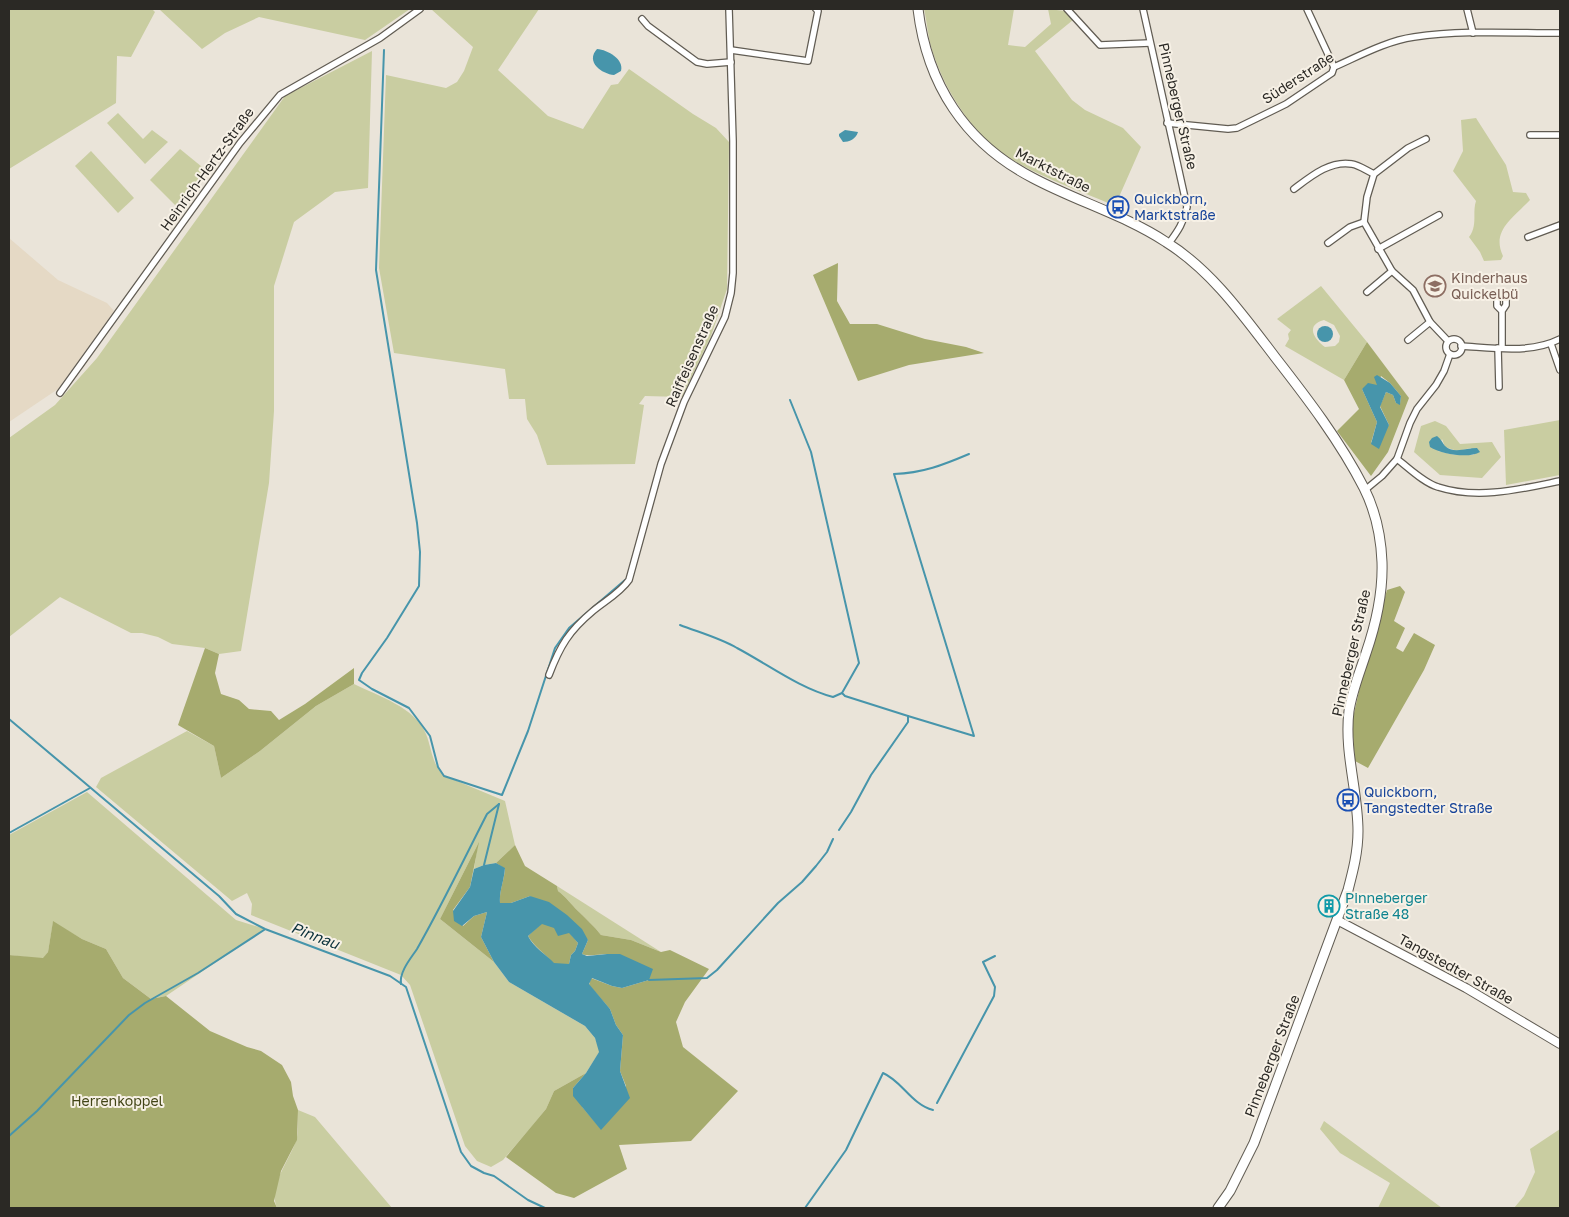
<svg xmlns="http://www.w3.org/2000/svg" width="1569" height="1217" viewBox="0 0 1569 1217" font-family="'Golos Text',sans-serif">
<rect width="100%" height="100%" fill="#eae4d9"/>
<path fill="#e5d9c5" d="M9 238 58 280 107 303 114 311 58 389 9 422Z"/>
<g fill="#c9cda1" fill-rule="evenodd">
<path d="M9 9H152L155 12 131 57 117 56 116 103 9 169Z"/>
<path d="M159 9H410L365 40 259 17 225 33 202 49Z"/>
<path d="M431 9H539L498 70 548 116 583 129 611 85 618 84 629 69 693 114 716 128 729 142 727 289 711 336 682 397 645 396 639 404 644 405 635 464 547 465 537 435 527 419 525 399H509L505 369 394 353 379 268 386 75 446 88 457 82 464 71 473 47Z"/>
<path d="M924 9H1014L1008 45 1025 47 1051 24 1048 9 1065 11 1073 20 1035 51 1072 100 1085 110 1123 128 1141 147 1115 206C1083 192 1048 180 1018 163 976 140 946 94 932 50 928 37 927 22 924 9Z"/>
<path d="M372 51 368 188 335 192 294 222 274 286V411L269 483 241 651 219 654 205 648 172 644 158 637 142 633H131L60 597 9 637V438L55 405 97 358 285 96Z"/>
<path d="M118 113 143 139 152 130 168 142 145 164 107 123Z"/>
<path d="M1476 118 1506 165 1513 192 1526 193 1530 200C1513 218 1491 231 1503 256L1501 260 1484 261 1480 252 1469 237C1478 225 1472 213 1476 201L1453 171 1463 151 1461 120Z"/>
<path d="M180 149 207 171 177 207 150 180Z"/>
<path d="M91 151 134 198 118 213 75 166Z"/>
<path d="M1321 286 1367 342 1344 380 1285 346 1289 339 1288 334 1291 330 1277 319ZM1324 320 1334 325 1340 336 1339 342 1335 346 1325 347C1314 339 1305 325 1324 320Z"/>
<path d="M1560 420V475L1506 485 1504 430Z"/>
<path d="M1435 421 1446 426 1460 444 1492 442 1501 457 1482 478 1440 475 1414 452 1421 426ZM1442 439 1445 447 1457 451 1471 448 1474 455H1455L1438 451Z"/>
<path d="M354 684C378 696 415 707 426 734 432 749 432 766 445 776L505 801 515 845 496 863 484 865 474 869 478 844 440 919 494 962 509 982 585 1026 595 1038 600 1051 586 1073 554 1091 546 1109 532 1126 503 1160 491 1167 477 1161 465 1146 410 985 401 975 251 915 252 904 247 893 232 901 96 787 101 778 187 731 214 746 221 778 260 751 316 706Z"/>
<path d="M87 792 236 920 265 929 166 996 151 999 123 978 106 949 82 939 53 922 48 952 43 959 9 955V835Z"/>
<path d="M557 886 661 952 631 940 601 935C594 926 586 919 578 911 571 904 566 897 558 891Z"/>
<path d="M298 1110 315 1117 392 1208H277C268 1186 289 1161 296 1141 299 1133 297 1119 298 1110Z"/>
<path d="M1324 1121 1442 1208H1378L1390 1183 1340 1153 1320 1129Z"/>
<path d="M1560 1129V1208H1514L1524 1196 1535 1172 1530 1149Z"/>
</g>
<g fill="#a6ab6e" fill-rule="evenodd">
<path d="M838 263 837 301 850 324H877L925 339 966 347 984 353 909 365 858 381 813 275Z"/>
<path d="M1367 342 1409 398 1388 452 1371 476 1337 431 1359 409 1344 380ZM1381 376 1390 383 1401 396 1400 404 1396 403 1393 395 1386 392 1380 406 1389 425 1371 443 1377 422 1362 389 1378 385Z"/>
<path d="M1400 586 1405 592 1394 621 1405 628 1396 648 1403 652 1414 633 1435 645 1424 670 1368 768 1355 761 1352 722 1362 678 1387 590Z"/>
<path d="M205 648 219 654 215 673 221 694 239 700 249 709 271 711 279 720 305 704 354 668V684L316 706 260 751 221 778 214 746 178 725Z"/>
<path d="M479 842 470 887 453 910 463 926 474 916 487 912 481 937 494 962 440 919Z"/>
<path d="M515 845 525 866 557 886 558 891C566 897 571 904 578 911 586 919 594 926 601 935L631 940 661 952 670 950 709 969 685 1002 676 1022 683 1047 738 1091 691 1141 619 1145 627 1169 574 1198 556 1193 506 1157 546 1109 554 1091 586 1073 573 1088 583 1108 601 1129 617 1111 626 1086 620 1071 623 1035 616 1025 610 1009 589 985 591 978 612 986 622 988 649 980C637 965 627 953 606 954 598 954 590 957 582 954L588 940 530 896 511 903H500C499 891 504 881 505 869L496 863Z"/>
<path d="M53 921 82 939 106 949 123 978 151 999 166 996 210 1031 247 1047 261 1051 282 1065 291 1082 293 1096 298 1110 297 1140 281 1171 274 1201 277 1208H9V955L43 958 48 952Z"/>
<path d="M542 923 569 932 578 943 575 951 571 955 569 964H554C546 954 535 948 528 936Z"/>
</g>
<g fill="#4795ab" fill-rule="evenodd">
<path d="M597 49C608 50 624 59 621 71L614 75C602 74 585 62 597 49Z"/>
<path d="M845 130 858 132C856 139 849 142 843 142L839 136V134Z"/>
<circle cx="1325" cy="334" r="8"/>
<path d="M1377 375 1390 383 1401 396 1400 405 1396 403 1393 395 1386 392 1380 407 1389 425 1379 449 1371 444 1377 422 1362 389 1368 383 1377 385 1374 377Z"/>
<path d="M1437 436C1441 439 1442 442 1445 446 1453 454 1467 448 1477 448L1480 452C1469 459 1441 454 1430 447L1429 442 1432 438Z"/>
<path d="M496 863 505 868C504 882 499 891 500 903H511L530 896 549 902 567 915 582 929 588 940 582 954 587 956 607 954H620L653 969 649 980 622 988 612 986 592 978 589 984 610 1009 616 1025 623 1035 620 1071 630 1098 601 1130 573 1096V1088L586 1073 599 1052 595 1038 585 1026 509 982 494 962 481 937 487 912 474 916 462 926 454 921 453 911 470 887 474 869 484 865ZM542 924 554 928 558 936 569 933 578 943 575 951 571 955 569 964 554 963C546 954 534 948 528 936Z"/>
</g>
<g fill="none" stroke-linecap="round" stroke-linejoin="round">
<g stroke="#4795ab" stroke-width="2">
<path d="M384 50 376 270 417 523 420 552 419 586 387 638 362 673 359 680 372 689 409 708 430 736 438 767 444 776 502 795 528 731 555 648 569 628 625 580"/>
<path d="M790 400 811 452 859 663 842 693 845 696 908 716"/>
<path d="M680 625C698 632 720 638 737 648 769 665 799 688 833 697L842 693"/>
<path d="M9 719 219 896 236 914 265 929 390 976 406 987 461 1152 471 1166 484 1173 494 1176 528 1200 545 1208"/>
<path d="M839 830 851 812 871 775 908 722V716L974 736 894 474C923 473 943 465 969 454"/>
<path d="M9 833 90 788"/>
<path d="M484 865 499 804"/>
<path d="M649 980 707 978 717 970 778 903 802 882 816 866 827 852 833 839"/>
<path d="M401 984C399 972 411 958 417 949 442 905 464 859 487 814L499 804"/>
<path d="M937 1103 994 996 995 987 983 962 995 956"/>
<path d="M9 1136 37 1111 129 1015 145 1003 198 973 264 930"/>
<path d="M805 1208 846 1150 883 1073C902 1081 911 1104 933 1110"/>
</g>
<g stroke="#615c53" stroke-width="8">
<g id="minor">
<path d="M1067 9 1100 45 1150 43"/>
<path d="M1143 9 1187 207C1184 222 1178 231 1169 243"/>
<path d="M1307 9 1334 67"/>
<path d="M1467 9 1473 33"/>
<path d="M642 19 648 26 697 62 707 64 731 62"/>
<path d="M731 50 808 61 818 11 816 9"/>
<path d="M1167 123 1228 129 1237 128 1286 104 1332 73 1334 67C1359 56 1386 41 1414 37 1462 30 1512 33 1560 33"/>
<path d="M1530 135H1560"/>
<path d="M1426 139 1408 148 1374 174 1367 197 1364 222 1392 271 1413 290 1430 322 1448 341"/>
<path d="M1294 189C1310 177 1330 160 1352 164 1359 165 1367 171 1374 174"/>
<path d="M1528 237 1560 225"/>
<path d="M1328 243 1350 227 1364 222"/>
<path d="M1378 249 1439 215"/>
<path d="M1367 292 1392 271"/>
<circle cx="1454" cy="347" r="8"/>
<path d="M1408 340 1430 322"/>
<path d="M1551 344 1560 370"/>
<path d="M1461 346C1494 348 1530 354 1560 339"/>
<path d="M1498 348 1499 387"/>
<path d="M1502 348V311L1506 305V297L1500 294 1497 298V306L1502 311"/>
<path d="M60 393 240 143 280 95 380 38 420 9"/>
<path d="M1397 459C1409 468 1424 483 1438 487 1478 500 1521 489 1560 481"/>
<path d="M1365 490 1382 476 1397 459 1410 423 1417 409 1436 385 1444 371 1450 354"/>
<path d="M549 675C560 646 569 631 593 611 605 601 620 593 629 580L661 464 684 402 725 317 731 293 733 273V141L729 9"/>
</g>
</g>
<g stroke="#615c53" stroke-width="10">
<path id="tertiary" d="M1337 920 1466 988 1560 1044"/>
</g>
<g stroke="#615c53" stroke-width="11">
<path id="secondary" d="M918 9C927 84 965 143 1033 178 1076 201 1125 215 1166 242 1211 270 1243 315 1275 357 1307 398 1340 441 1364 488 1375 510 1381 537 1382 562 1383 593 1376 624 1366 653 1360 672 1352 691 1349 711 1344 752 1358 791 1358 831 1358 852 1353 871 1348 890L1254 1143 1230 1191 1218 1208"/>
</g>
<use href="#minor" stroke="#fff" stroke-width="5.5"/>
<use href="#tertiary" stroke="#fff" stroke-width="8"/>
<use href="#secondary" stroke="#fff" stroke-width="9"/>
</g>
<defs>
<g id="bus-ring" transform="scale(1.125)"><circle r="9.5" fill="#f7f1e6" stroke="#1a4fb4" stroke-width="1.5"/><path d="M-5-6H5V4H4V6H2V4H-2V6H-4V4H-5ZM-3.5-4V0h7V-4ZM-3.5 1.2v1.5H-2V1.2ZM2 1.2v1.5H3.5V1.2Z" fill="#1a4fb4"/></g>
<g id="school-ring" transform="scale(1.125)"><circle r="9.5" fill="#f7f1e6" stroke="#8d6e63" stroke-width="1.5"/><path d="M0-5L7-2L0 1L-7-2ZM-4 1L0 2.5L4 1V4Q0 6-4 4Z" fill="#8d6e63"/></g>
<g id="building-ring" transform="scale(1.125)"><circle r="9.5" fill="#f7f1e6" stroke="#0f9aa8" stroke-width="1.5"/><path d="M-4-6H4V6H1V3H-1V6H-4ZM-2.5-4.3h1.7v1.8h-1.7ZM.8-4.3h1.7v1.8H.8ZM-2.5-1h1.7V.8h-1.7ZM.8-1h1.7V.8H.8Z" fill="#0f9aa8"/></g>
</defs>
<g fill-rule="evenodd">
<use href="#bus-ring" x="1118" y="207"/>
<use href="#school-ring" x="1435" y="286"/>
<use href="#bus-ring" x="1348" y="800"/>
<use href="#building-ring" x="1329" y="906"/>
</g>
<g text-anchor="middle" stroke-width="4" stroke-linejoin="round" paint-order="stroke">
<g font-size="14" fill="#2b2925" stroke="#f7f1e6">
<text transform="translate(1298 78) rotate(-33)" y="5">Süderstraße</text>
<text transform="translate(1178 106) rotate(77)" y="5">Pinneberger Straße</text>
<text transform="translate(207 169) rotate(-54)" y="5">Heinrich-Hertz-Straße</text>
<text transform="translate(1053 170) rotate(27)" y="5">Marktstraße</text>
<text transform="translate(692 356) rotate(-66)" y="5">Raiffeisenstraße</text>
<text transform="translate(1351 653) rotate(-77)" y="5">Pinneberger Straße</text>
<text transform="translate(1456 969) rotate(29)" y="5">Tangstedter Straße</text>
<text transform="translate(1272 1056) rotate(-69)" y="5">Pinneberger Straße</text>
</g>
<g font-size="14" fill="#164399" stroke="#f7f1e6" text-anchor="start">
<text x="1134" y="204">Quickborn,<tspan x="1134" dy="16">Marktstraße</tspan></text>
<text x="1364" y="797">Quickborn,<tspan x="1364" dy="16">Tangstedter Straße</tspan></text>
</g>
<g font-size="14" fill="#785e54" stroke="#f7f1e6" text-anchor="start">
<text x="1451" y="283">Kinderhaus<tspan x="1451" dy="16">Quickelbü</tspan></text>
</g>
<g font-size="14" fill="#0d838f" stroke="#f7f1e6" text-anchor="start">
<text x="1345" y="903">Pinneberger<tspan x="1345" dy="16">Straße 48</tspan></text>
</g>
<g font-size="14" fill="#424516" stroke="#f7f1e6">
<text x="117" y="1106">Herrenkoppel</text>
</g>
<g font-size="15" font-style="italic" fill="#0b313b" stroke="#f7f1e6">
<text transform="translate(315 936) rotate(21)" y="5">Pinnau</text>
</g>
</g>
<rect width="1569" height="1217" fill="none" stroke="#2b2925" stroke-width="20"/>
</svg>
